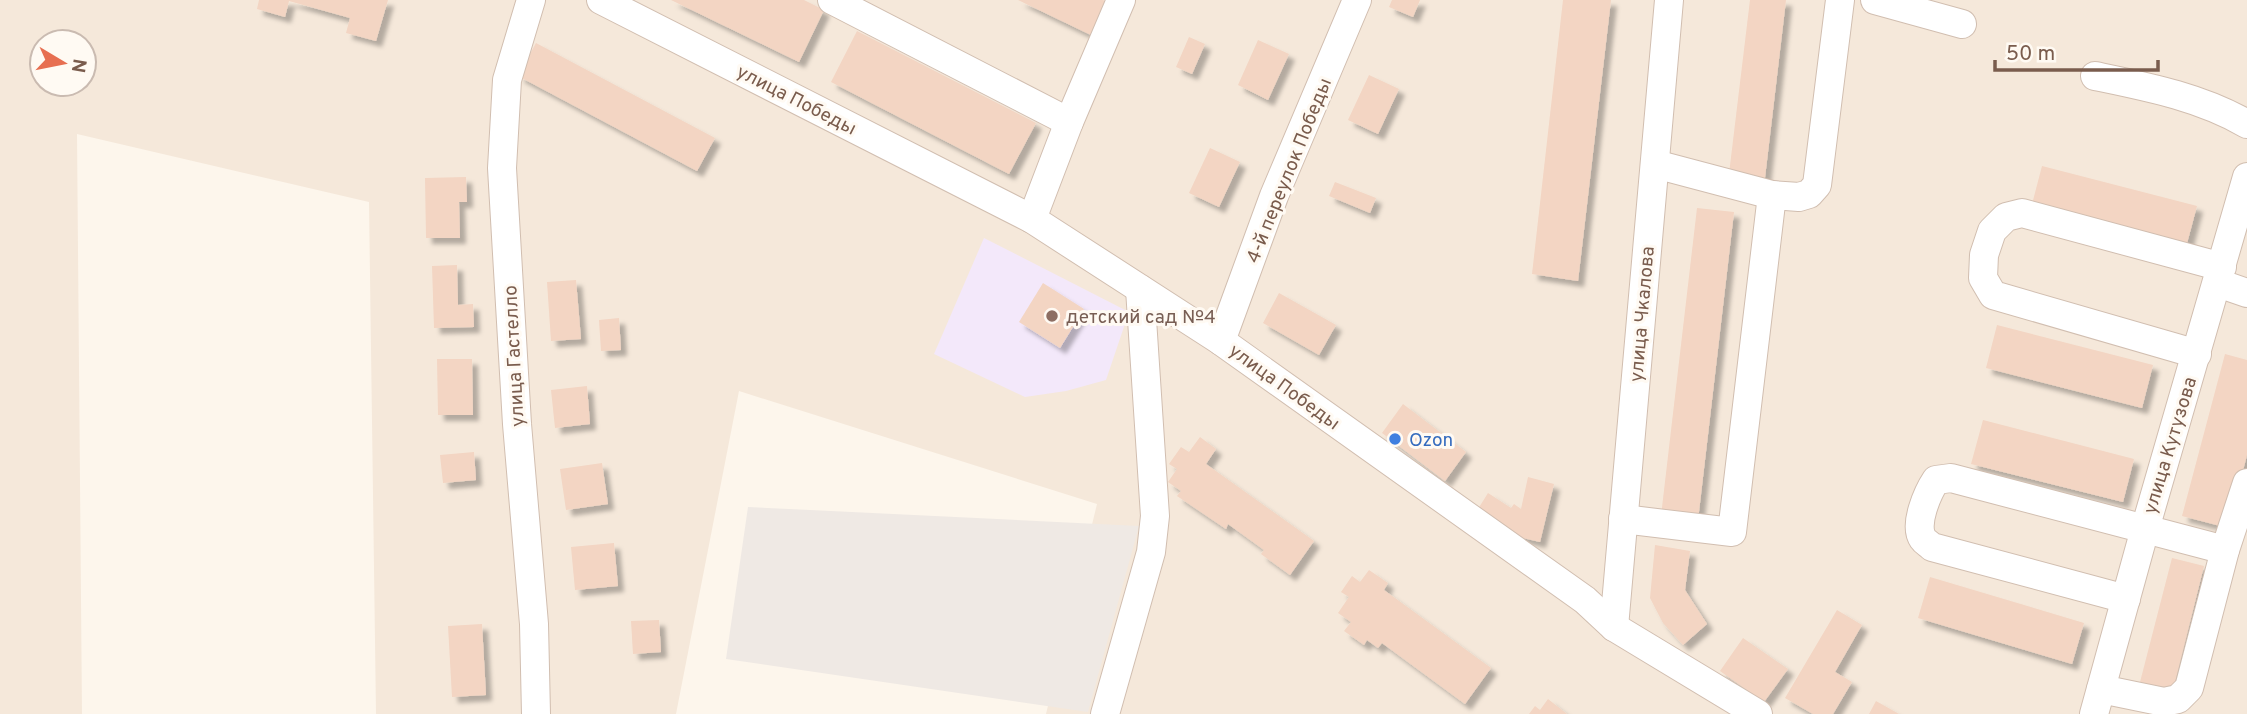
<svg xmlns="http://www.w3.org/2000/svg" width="2247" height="714" viewBox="0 0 2247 714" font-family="Overpass,sans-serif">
<defs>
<filter id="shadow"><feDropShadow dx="6" dy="6" stdDeviation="2" flood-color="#0004"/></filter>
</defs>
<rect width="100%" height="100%" fill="#fdf6ec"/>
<path fill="#f5e8da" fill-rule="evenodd" d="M0 0H2247V714H1046L1097 504 739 391 676 714H376L369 202 77 134 82 714H0ZM42 42H84V84H42Z"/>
<path fill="#efe9e4" d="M748 507 1139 526 1088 712 726 659Z"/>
<path fill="#f3e8fa" d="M984 238 1129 312 1106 380 1066 391 1025 397 934 354Z"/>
<g fill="#f3d5c3" filter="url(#shadow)">
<path d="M259 0H388L376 41 346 33 350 18 289 1 285 17 257 9Z"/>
<path d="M671 0H804L824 10 799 62Z"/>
<path d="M1018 0H1103L1111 4 1095 37Z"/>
<path d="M1392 0H1420L1413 17 1389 7Z"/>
<path d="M1563 0H1611L1578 281 1532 274Z"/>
<path d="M1750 0H1786L1764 186 1728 182Z"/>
<path d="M857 31 1036 123 1009 174 831 82Z"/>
<path d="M1189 37 1205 44 1192 74 1176 67Z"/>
<path d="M1258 40 1289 54 1268 100 1238 85Z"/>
<path d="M536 43 715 138 697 171 518 76Z"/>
<path d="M1369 75 1399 89 1378 134 1348 120Z"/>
<path d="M1210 148 1240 162 1219 207 1189 193Z"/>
<path d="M2042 166 2197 206 2186 247 2031 208Z"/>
<path d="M466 177 467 202H459L460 238H426L425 178Z"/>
<path d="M1335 182 1376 198 1370 213 1329 196Z"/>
<path d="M1697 208 1734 212 1698 520 1661 516Z"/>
<path d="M457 265 458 305 473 304 474 327 434 328 432 266Z"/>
<path d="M576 280 581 339 551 341 547 282Z"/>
<path d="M1043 283 1084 309 1060 348 1019 322Z"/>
<path d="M1279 293 1336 325 1319 355 1263 323Z"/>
<path d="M619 318 621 350 601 351 599 320Z"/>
<path d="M1997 325 2153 365 2142 408 1986 368Z"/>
<path d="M2225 354 2247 360V455L2228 528 2182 516Z"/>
<path d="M437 359H472L473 415H438Z"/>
<path d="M587 386 590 424 555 428 551 390Z"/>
<path d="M1403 404 1466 452 1445 481 1382 433Z"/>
<path d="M1983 420 2134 459 2123 502 1971 464Z"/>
<path d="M1200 437 1216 449 1206 464 1314 541 1290 575 1261 554 1264 550 1228 524 1226 529 1177 496 1181 491 1168 482 1177 469 1169 464 1181 447 1189 452Z"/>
<path d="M474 452 476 480 443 483 440 455Z"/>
<path d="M602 463 608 504 566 510 560 469Z"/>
<path d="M1528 477 1554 484 1540 542 1523 538 1478 509 1488 493 1511 508 1514 504 1521 509Z"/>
<path d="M614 543 618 586 575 590 571 547Z"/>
<path d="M1655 545 1690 551 1685 590 1707 624 1683 645 1663 623 1650 598Z"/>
<path d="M2172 558 2204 566 2172 694 2139 686Z"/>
<path d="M1369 570 1388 583 1384 590 1491 668 1465 704 1382 643 1378 648 1367 640 1364 645 1344 631 1351 622 1338 613 1349 597 1341 592 1352 576 1360 582Z"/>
<path d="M1930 577 2084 623 2072 664 1918 618Z"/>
<path d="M1837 610 1862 625 1835 672 1852 682 1833 714H1813L1785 698Z"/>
<path d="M659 620 661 652 633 654 631 621Z"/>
<path d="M482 624 486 695 452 697 448 626Z"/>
<path d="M1743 638 1788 669 1764 702 1720 671Z"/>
<path d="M1548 699 1567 714H1529L1535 706 1540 710Z"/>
<path d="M1876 701 1899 714H1869Z"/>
</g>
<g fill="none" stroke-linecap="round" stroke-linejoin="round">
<g stroke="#d1beb0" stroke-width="30">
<g id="minor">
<path d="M531 0 507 80 502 168 517 424 534 624 536 714"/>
<path d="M601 0 1032 219 1221 341 1585 600 1614 627 1758 714"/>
<path d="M832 0 1069 122"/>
<path d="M1875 0 1962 24"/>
<path d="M2095 76C2148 87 2200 97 2247 124"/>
<path d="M1655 164 1772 195 1799 197 1809 194 1817 185 1840 0"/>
<path d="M1032 219 1069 122 1121 0"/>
<path d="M2218 283 2247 293"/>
<path d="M1221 341 1274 196 1357 0"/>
<path d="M2197 354 1993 295 1983 278 1984 255 1992 231 2006 217 2022 213 2222 267"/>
<path d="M1623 519 1732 532 1772 195"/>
<path d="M2126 599 1932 547C1929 544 1925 542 1923 539 1913 525 1928 492 1936 480L1951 478 2225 550"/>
<path d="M1614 627 1669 0"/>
<path d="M2101 689 2164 702 2178 699 2189 688 2225 550 2247 483"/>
<path d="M1105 714 1151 552 1155 516 1140 289"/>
<path d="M2094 714 2145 529 2247 177"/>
</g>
</g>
<use href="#minor" stroke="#fff" stroke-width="28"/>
</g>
<circle fill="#8d6e63" stroke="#fffaf3" stroke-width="2.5" cx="1052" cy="316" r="7"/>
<circle fill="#3f7fe0" stroke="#fffaf3" stroke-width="2.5" cx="1395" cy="439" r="7"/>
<g text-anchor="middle" stroke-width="6" stroke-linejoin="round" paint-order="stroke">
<g font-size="19" fill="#7a5c4d" stroke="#fffaf3">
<text transform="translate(797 99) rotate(27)" y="7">улица Победы</text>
<text transform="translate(1288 170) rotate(-68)" y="7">4-й переулок Победы</text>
<text transform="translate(1641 314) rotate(-85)" y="7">улица Чкалова</text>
<text transform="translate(513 356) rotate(-93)" y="7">улица Гастелло</text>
<text transform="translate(1285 386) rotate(36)" y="7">улица Победы</text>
<text transform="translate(2169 445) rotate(-73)" y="7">улица Кутузова</text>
</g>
<g font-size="19" fill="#785e54" stroke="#fffaf3" text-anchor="start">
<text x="1066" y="323">детский сад №4</text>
</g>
<g font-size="19" fill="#366cbe" stroke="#fffaf3" text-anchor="start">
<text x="1409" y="446">Ozon</text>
</g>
</g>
<g transform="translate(63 63) rotate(100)"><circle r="33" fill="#fffaf3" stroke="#cabbb1" stroke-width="2"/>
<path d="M0-5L12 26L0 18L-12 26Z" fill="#e76f51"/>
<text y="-10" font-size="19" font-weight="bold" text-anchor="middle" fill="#7a5c4d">N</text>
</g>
<path d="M1995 60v10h163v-10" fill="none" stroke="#7a5c4d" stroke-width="3.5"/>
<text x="2006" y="60" font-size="21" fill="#7a5c4d" stroke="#fffaf3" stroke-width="5" paint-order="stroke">50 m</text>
</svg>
